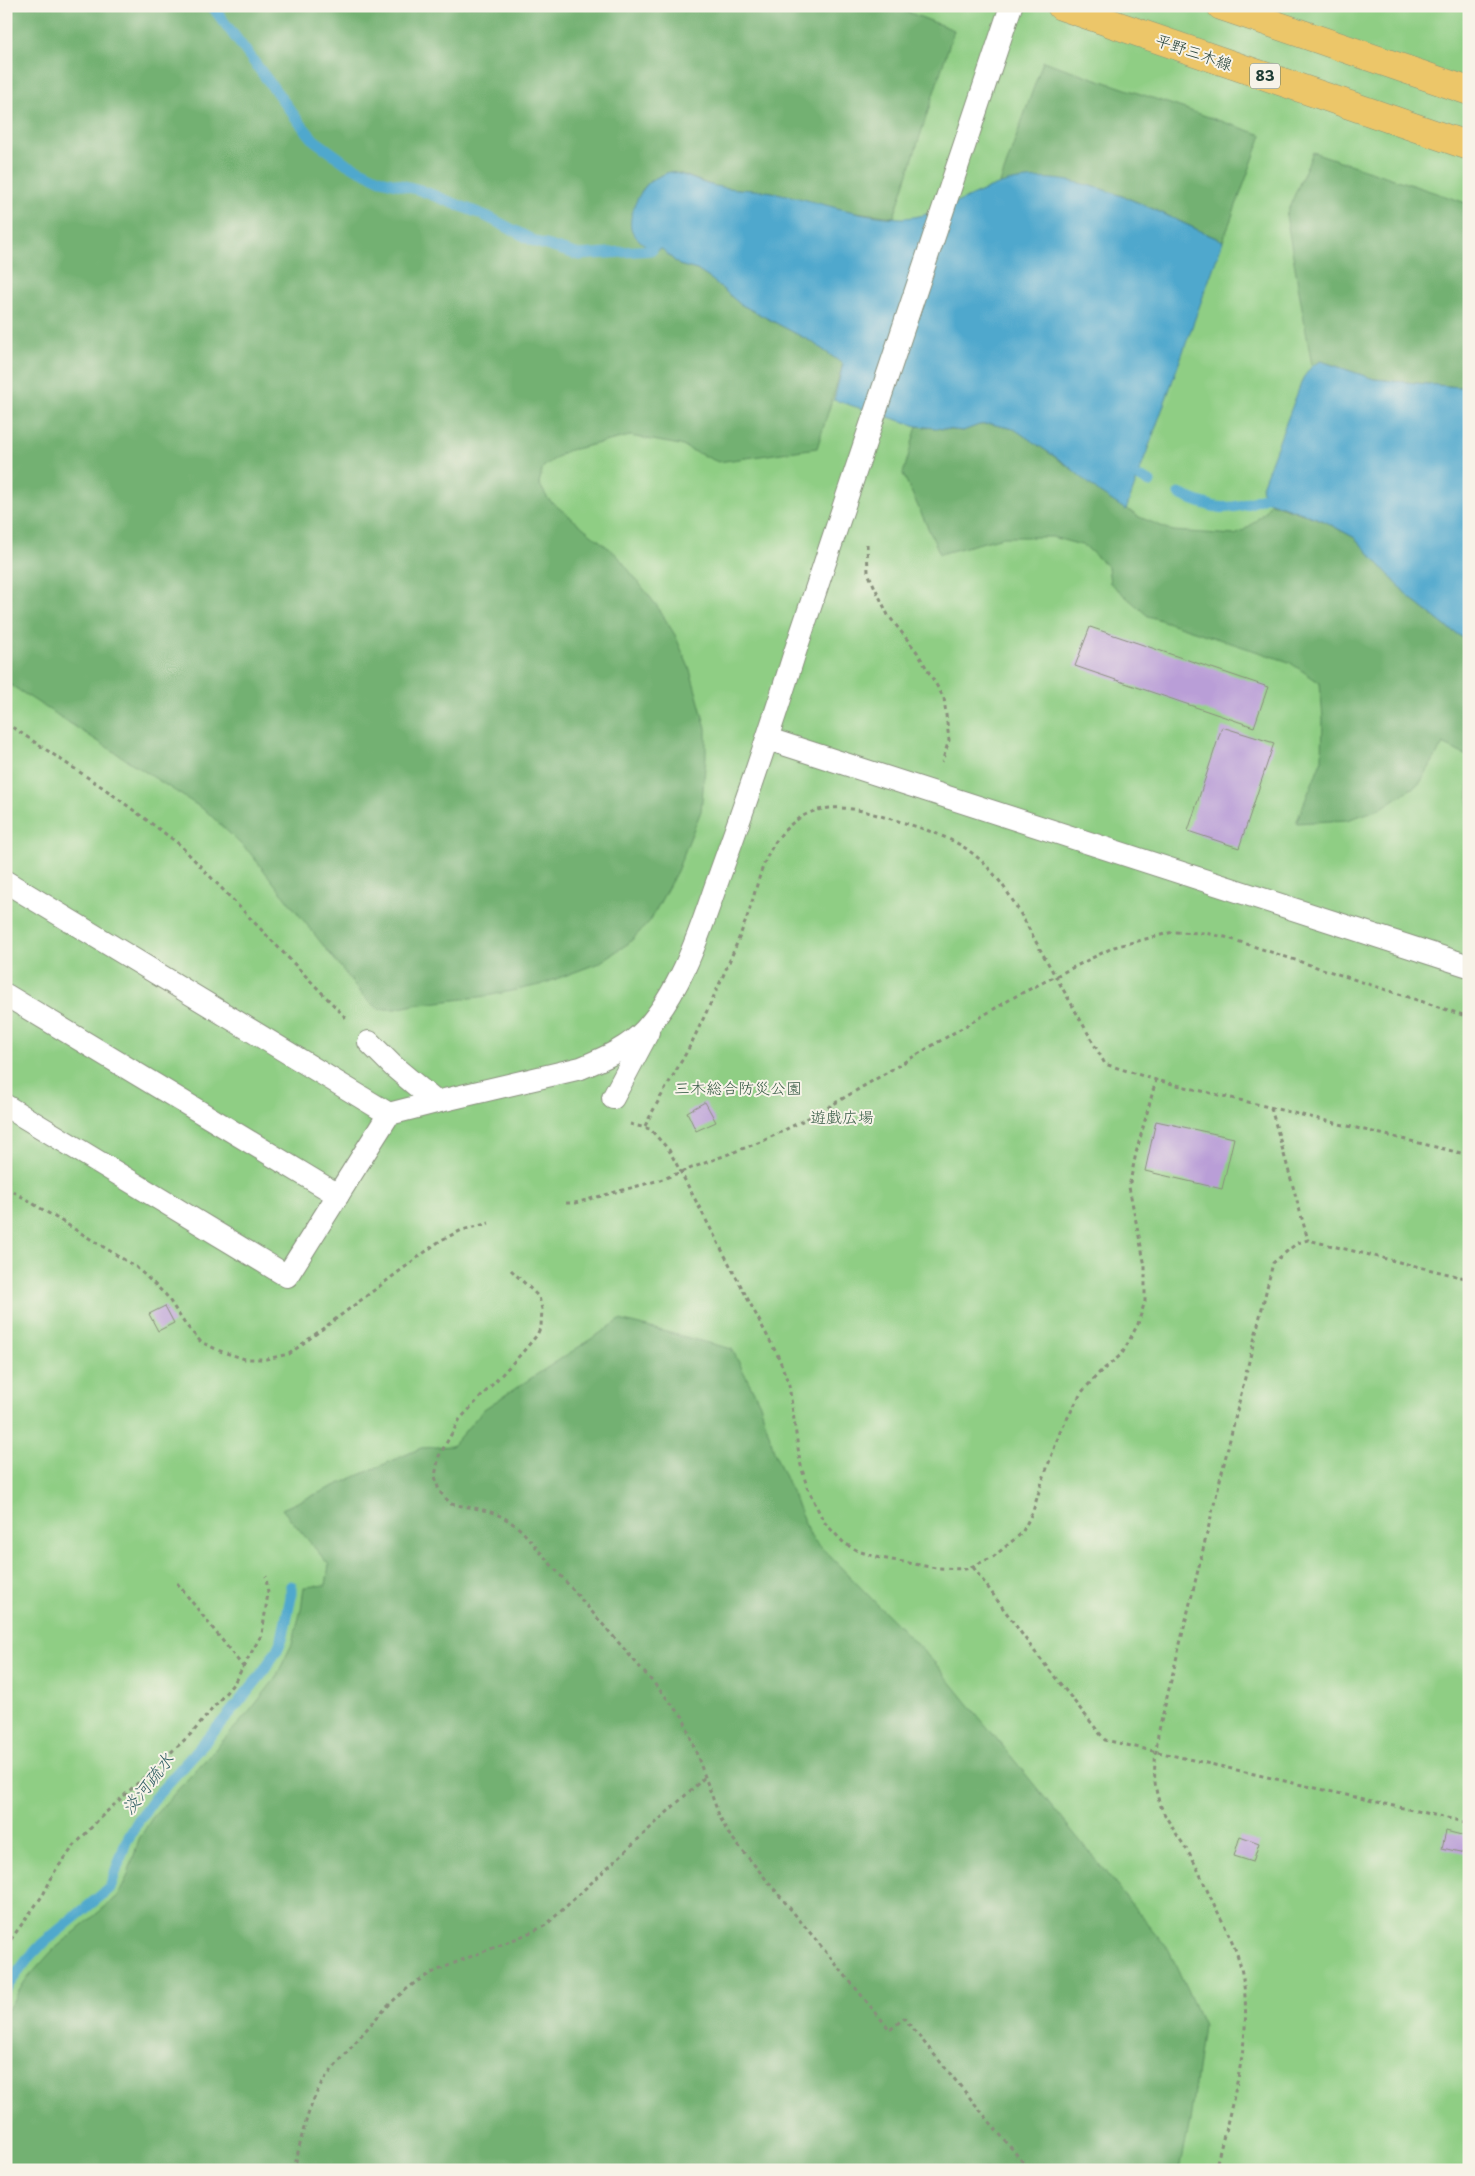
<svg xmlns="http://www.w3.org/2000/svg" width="1475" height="2176" viewBox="0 0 1475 2176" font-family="'Playpen Sans','Klee One',sans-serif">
<rect width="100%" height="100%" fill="#f7f3e8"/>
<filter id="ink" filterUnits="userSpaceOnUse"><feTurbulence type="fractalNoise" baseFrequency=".02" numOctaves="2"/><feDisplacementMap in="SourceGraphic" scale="10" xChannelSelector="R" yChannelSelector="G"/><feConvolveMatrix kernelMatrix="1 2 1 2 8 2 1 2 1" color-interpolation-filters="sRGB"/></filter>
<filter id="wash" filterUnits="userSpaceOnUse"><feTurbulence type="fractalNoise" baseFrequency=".0096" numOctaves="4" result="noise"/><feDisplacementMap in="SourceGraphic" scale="20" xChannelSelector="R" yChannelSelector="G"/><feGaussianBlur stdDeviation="1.12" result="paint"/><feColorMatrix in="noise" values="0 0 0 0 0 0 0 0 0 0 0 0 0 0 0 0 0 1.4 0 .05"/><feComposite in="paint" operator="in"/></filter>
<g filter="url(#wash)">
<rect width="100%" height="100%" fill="#f1e1c4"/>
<rect fill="#8fce84" stroke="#57865c" x="6" y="6" width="1463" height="2164"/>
<g fill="#73b172" stroke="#497753">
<path d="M6 6H211L299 124 314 141 346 165 380 181 419 192 486 217 536 243 579 256 652 252 662 249 679 265 697 270 712 280 740 304 812 342 843 364 817 448 718 462 680 445 630 436 566 451 543 467 539 483 548 499 617 555 657 606 675 635 690 670 706 728V756L701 811 677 871 650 921 629 943 599 963 540 985 487 996 414 1005 395 1009H378L365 998 250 853 206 811 6 682Z"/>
<path d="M213 6H892L954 30 894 217 848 211 771 192 716 187 682 174 669 172 651 180 642 190 645 244 651 249 579 253 536 240 486 214 419 188 381 179 346 162 314 138 300 121Z"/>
<path d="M1043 61 1262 135 1223 241C1166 217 1101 176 1036 180 1024 180 1011 184 999 186Z"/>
<path d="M1313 152 1469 204V388L1374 379 1321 361 1312 366 1286 215Z"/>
<path d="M991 424 1014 429 1027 437 1137 516 1173 531 1235 535C1247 530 1265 514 1270 503L1321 520 1355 538 1409 597 1445 626 1469 642V757L1443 744 1420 783 1380 809 1347 820 1296 823 1322 759 1323 719 1320 683 1289 662 1148 616 1110 583 1108 567 1085 546 1052 537H1003L940 554 903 474 917 426 962 431 979 425Z"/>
<path d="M620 1320 732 1349 760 1404 775 1454 811 1537 935 1663 1169 1950 1203 2025 1190 2121 1180 2170H6V2012L25 1981 52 1951 118 1896 128 1875 139 1839 152 1818 249 1712 275 1679 292 1644 301 1610 304 1587 326 1585 329 1565 282 1509 421 1448 452 1446 484 1409Z"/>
</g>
<g fill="#50a8cd" stroke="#387280">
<path d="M669 172C686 174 699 183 715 186 734 190 753 189 772 192 815 200 856 217 901 218 938 218 973 191 1008 182 1082 165 1158 214 1223 241L1126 510 1100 493 1066 464 1014 429 991 424 979 425 963 431 917 426 834 400 843 364 812 342 740 304 712 280 697 270 679 265 662 249 652 250C645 245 636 239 632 231 626 217 640 189 651 181 656 177 663 175 669 172Z"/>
<path d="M1321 361 1374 379 1469 388V642L1445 626 1409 597 1355 538 1322 520 1268 501 1261 489 1303 378 1312 366Z"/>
</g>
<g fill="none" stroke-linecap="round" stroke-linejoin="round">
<g stroke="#50a8cd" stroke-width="11">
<path d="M212 6 299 122 314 140 347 164 381 180 420 190 486 216 536 242 579 255 652 250"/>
<path d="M1141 478 1150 482"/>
<path d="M1179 494C1215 510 1229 513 1265 497"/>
<path d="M6 1988 27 1960 42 1944 110 1888 126 1842 138 1821 153 1800 225 1719 261 1675 277 1650 282 1639 291 1597V1586"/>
</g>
</g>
<g id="blocks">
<g fill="#b99ed7">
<path d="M1090 627 1268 687 1254 727 1075 666Z"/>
<path d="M1222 727 1274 743 1239 848 1188 831Z"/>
<path d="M705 1102 716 1122 696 1131 687 1112Z"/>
<path d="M1156 1121 1234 1138 1222 1189 1145 1171Z"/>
<path d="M165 1306 174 1323 158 1331 149 1314Z"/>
<path d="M1446 1831 1469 1837V1854L1442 1848Z"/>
<path d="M1240 1836 1259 1843 1253 1862 1234 1856Z"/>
</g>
</g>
</g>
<g filter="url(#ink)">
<use href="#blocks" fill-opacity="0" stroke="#888f7c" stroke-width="1"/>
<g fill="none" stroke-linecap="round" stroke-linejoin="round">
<g stroke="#888f7c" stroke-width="24">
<g id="lane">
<path d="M768 739 1469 966"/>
<path d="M6 882 389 1114"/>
<path d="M6 995 338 1195"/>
<path d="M369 1042 393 1066 436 1102 581 1068C604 1058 627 1049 645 1030 684 987 701 927 720 874 746 802 771 729 794 655L1011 6"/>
<path d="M613 1098 648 1032"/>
<path d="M6 1106 287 1276 389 1114 436 1102"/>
</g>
</g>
<g stroke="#888f7c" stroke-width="29">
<g id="primary">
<path d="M1061 6 1469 146"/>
<path d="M1221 6 1469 91"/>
</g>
</g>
<g stroke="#888f7c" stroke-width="3" stroke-dasharray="4 4" stroke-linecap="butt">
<path d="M867 544 868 573 888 615 917 652 944 698 949 740 942 762"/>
<path d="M6 723 105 789 179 844 348 1020"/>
<path d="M1271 1108 1308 1240"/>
<path d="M630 1124 650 1129 669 1150 779 1358 789 1385 800 1462 807 1487 824 1522 844 1543 858 1551 876 1557 936 1568 966 1569 993 1557 1022 1533 1033 1511 1041 1485 1060 1432 1081 1393 1099 1373 1122 1354 1138 1324 1145 1301V1266L1129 1187 1136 1153 1156 1080"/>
<path d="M645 1126C659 1098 676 1072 691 1044 710 1005 729 965 744 925 755 899 759 865 776 841 800 807 832 802 870 813 898 821 945 833 968 850 1003 875 1021 915 1041 951 1063 989 1084 1026 1105 1064L1156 1080 1469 1155"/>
<path d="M6 1187 136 1267 166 1295 185 1324 201 1342 220 1351 245 1359H266L289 1354 441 1240 462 1230 489 1223"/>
<path d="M566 1203H575L660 1180 763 1141 820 1112 1016 996 1114 947 1173 932 1205 933 1225 937 1469 1017"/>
<path d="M511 1270 539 1297 542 1309 541 1326 537 1335 522 1353 460 1419 439 1456 435 1476 439 1491 451 1504C483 1510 497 1509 522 1531L683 1717 719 1815 728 1833 890 2030 904 2018 1022 2161 1010 2170"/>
<path d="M973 1567 1035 1652 1105 1740 1469 1823"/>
<path d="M177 1583 244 1668"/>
<path d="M6 1946 43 1895 55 1871 74 1846 102 1816 193 1732 234 1683 262 1634 268 1593 266 1576"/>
<path d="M294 2170C300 2143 306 2114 318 2090 326 2076 338 2063 348 2051 373 2022 399 1988 434 1972 471 1955 510 1943 546 1925L705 1777"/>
<path d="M1215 2170C1231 2104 1257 2033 1240 1964 1234 1941 1221 1920 1211 1898 1204 1885 1199 1870 1191 1857 1180 1837 1162 1817 1157 1794 1152 1774 1156 1754 1158 1734L1273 1263 1297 1243 1308 1240 1469 1279"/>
</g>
<use href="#lane" stroke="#fff" stroke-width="22"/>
<use href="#primary" stroke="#ecc669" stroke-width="28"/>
</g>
</g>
<g text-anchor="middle" stroke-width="4" stroke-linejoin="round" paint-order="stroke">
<rect fill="#f7f3e8" stroke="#60746a" stroke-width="1" x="1250" y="63.5" width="30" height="25" rx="4"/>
<g font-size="15" font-weight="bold" fill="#1f3d34">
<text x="1265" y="81">83</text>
</g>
<g font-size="16" fill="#1f3d34" stroke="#f7f3e8">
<text transform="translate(1194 52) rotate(19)" y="6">平野三木線</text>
</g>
<g font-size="16" fill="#355a44" stroke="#f7f3e8">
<text x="738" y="1094">三木総合防災公園</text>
<text x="842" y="1123">遊戯広場</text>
</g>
<g font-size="18" font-style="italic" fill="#2e5d62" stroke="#f7f3e8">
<text transform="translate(148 1784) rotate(-52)" y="6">淡河疏水</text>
</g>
</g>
<rect width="1475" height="2176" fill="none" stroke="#f7f3e8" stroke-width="25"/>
</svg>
